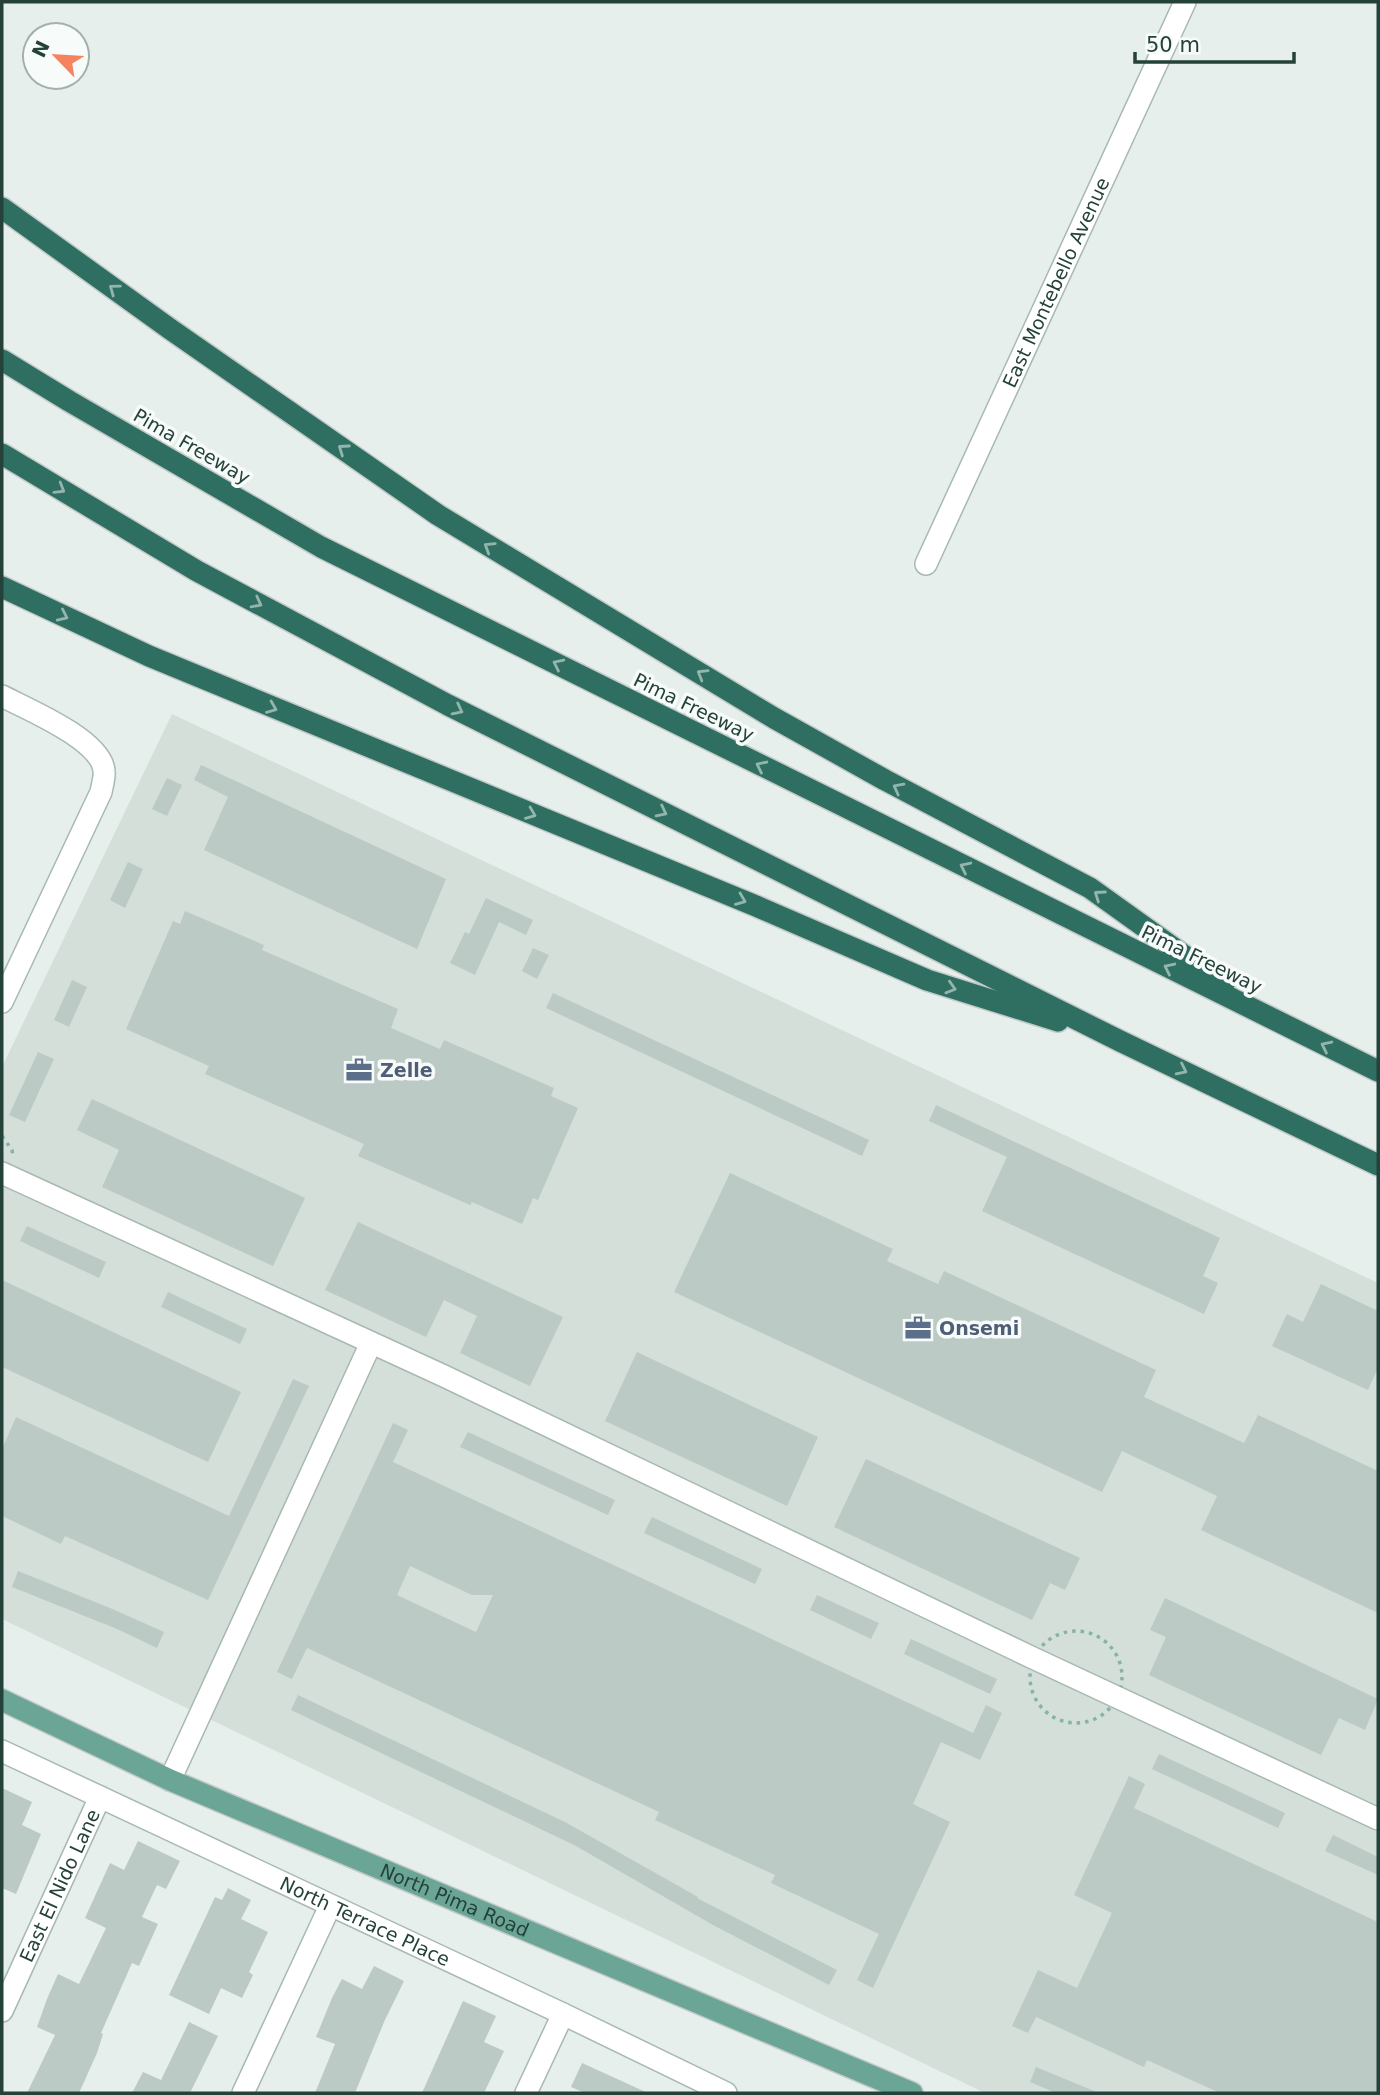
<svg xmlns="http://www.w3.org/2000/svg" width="1380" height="2095" viewBox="0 0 1380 2095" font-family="'DejaVu Sans',sans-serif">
<rect width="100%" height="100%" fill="#e6efeb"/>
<path fill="#d4dfda" d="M172 714 1378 1283V2093H985L2 1619V1067Z"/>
<g fill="#bbcac4" fill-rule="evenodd">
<path d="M201 765 446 879 417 949 204 850 228 797 194 780Z"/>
<path d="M167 778 182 785 167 816 152 809Z"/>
<path d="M128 862 143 869 125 908 110 900Z"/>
<path d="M486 898 533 920 526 935 499 922 475 975 450 963 465 932 469 934Z"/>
<path d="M185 911 264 945 262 950 398 1009 391 1028 440 1049 444 1040 554 1088 551 1096 578 1108 538 1200 533 1198 522 1224 472 1202 470 1205 358 1156 364 1144 205 1074 209 1066 126 1029 173 921 180 924Z"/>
<path d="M533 948 549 955 537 979 522 971Z"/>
<path d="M72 980 87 987 69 1027 54 1020Z"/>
<path d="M553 993 869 1140 862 1156 546 1008Z"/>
<path d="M38 1052 54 1059 25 1122 9 1115Z"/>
<path d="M92 1099 305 1198 273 1266 102 1187 119 1150 77 1130Z"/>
<path d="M936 1105 1220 1238 1203 1276 1218 1283 1204 1314 982 1211 1007 1157 929 1121Z"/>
<path d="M730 1173 893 1249 887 1261 938 1284 944 1271 1156 1370 1144 1397 1244 1443 1258 1415 1378 1471V1613L1201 1530 1217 1496 1122 1451 1102 1492 674 1292Z"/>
<path d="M358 1222 563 1317 530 1386 460 1353 477 1316 444 1300 426 1337 325 1290Z"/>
<path d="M27 1226 106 1262 99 1278 20 1241Z"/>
<path d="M2 1280 241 1392 208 1462 2 1367Z"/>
<path d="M1321 1284 1378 1311V1368L1368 1390 1272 1346 1287 1314 1303 1322Z"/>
<path d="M168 1292 247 1329 240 1344 161 1307Z"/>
<path d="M637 1352 818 1437 787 1506 605 1421Z"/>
<path d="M293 1379 309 1386 208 1600 65 1536 61 1544 2 1516V1449L16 1417 229 1516Z"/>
<path d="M393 1423 408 1430 393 1462 973 1733 986 1705 1002 1713 980 1760 941 1742 913 1804 950 1822 873 1988 857 1980 879 1934 771 1883 775 1875 655 1820 659 1812 307 1648 292 1679 277 1672ZM410 1566 472 1595H493L476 1632 397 1595Z"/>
<path d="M468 1432 615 1500 608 1515 460 1447Z"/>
<path d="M866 1459 1080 1558 1065 1590 1050 1583 1032 1620 834 1527Z"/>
<path d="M652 1517 762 1569 755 1584 644 1533Z"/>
<path d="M18 1571 110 1608 164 1632 157 1648 117 1629 12 1587Z"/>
<path d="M817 1595 879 1623 871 1639 810 1610Z"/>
<path d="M1165 1598 1378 1699 1365 1730 1339 1718 1321 1755 1149 1675 1166 1637 1150 1630Z"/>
<path d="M911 1639 997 1679 990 1694 904 1654Z"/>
<path d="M298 1695 565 1822 698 1897 697 1898 837 1970 829 1985 713 1925 576 1846 291 1710Z"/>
<path d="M1159 1754 1285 1813 1278 1828 1152 1769Z"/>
<path d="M1129 1776 1145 1784 1134 1808 1378 1922V2093H1220L1147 2060 1144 2067 1036 2017 1028 2033 1012 2026 1038 1970 1077 1988 1112 1913 1074 1895Z"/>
<path d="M2 1788 32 1802 22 1825 41 1834 16 1894 2 1888Z"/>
<path d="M1333 1835 1378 1857V1875L1325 1851Z"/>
<path d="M138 1841 180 1861 166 1889 157 1885 142 1917 158 1924 139 1966 132 1963 101 2033 103 2034 97 2053 79 2093H27L55 2035 37 2027 47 1999 58 1974 79 1984 106 1928 85 1918 110 1863 124 1870Z"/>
<path d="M228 1888 251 1900 241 1919 268 1932 249 1972 253 1975 242 1998 221 1988 209 2014 169 1995 215 1897 222 1900Z"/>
<path d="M374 1966 404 1981 384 2022 355 2093H315L335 2044 316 2037 332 1998 342 1979 362 1989Z"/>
<path d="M463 2001 496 2016 484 2042 504 2051 484 2093H422Z"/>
<path d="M189 2022 218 2036 190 2093H132L143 2072 161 2080Z"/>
<path d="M582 2063 648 2093H585L571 2087Z"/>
<path d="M1036 2067 1099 2093H1056L1030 2082Z"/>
</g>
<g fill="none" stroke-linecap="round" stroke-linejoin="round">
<g stroke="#a8b8b2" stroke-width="24">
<g id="minor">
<path id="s1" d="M926 564 1185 2"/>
<path d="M2 696C27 709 102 740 104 771 105 777 102 786 101 792L2 1002"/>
<path d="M2 1173 444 1376 1033 1658 1378 1819"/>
<path id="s2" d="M2 1751 563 2014 726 2093"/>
<path d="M170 1780 371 1343"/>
<path id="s3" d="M2 2011 100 1797"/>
<path d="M243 2093 330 1906"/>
<path d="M526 2093 563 2014"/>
</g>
</g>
<g stroke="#c2cac8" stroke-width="24">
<g id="major">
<path id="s4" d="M2 1700 170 1780 912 2093"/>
</g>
</g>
<g stroke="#c2cac8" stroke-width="24">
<g id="highway">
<path d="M2 208 170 329 438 515 774 718 885 780 1090 888 1224 984"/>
<path d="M2 360 69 401 321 547 1378 1071"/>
<path d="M2 454 197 571 448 705 1120 1041 1378 1165"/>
<path d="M2 587 149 656 756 906 927 980 1058 1021"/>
</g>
</g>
<g stroke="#86b3a5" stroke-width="3.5" stroke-dasharray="3.5 5" stroke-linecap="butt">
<path d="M2 1136 12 1150 13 1157"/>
<circle cx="1076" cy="1677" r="46"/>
</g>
<use href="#minor" stroke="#fff" stroke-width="21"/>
<use href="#major" stroke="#6aa596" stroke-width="21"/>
<use href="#highway" stroke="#2f6f62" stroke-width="21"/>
</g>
<defs><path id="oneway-chevron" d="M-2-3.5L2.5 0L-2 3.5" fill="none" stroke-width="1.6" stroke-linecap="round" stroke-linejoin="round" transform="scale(1.75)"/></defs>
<g stroke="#93b5ae">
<use href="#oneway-chevron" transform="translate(114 289) rotate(-144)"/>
<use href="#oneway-chevron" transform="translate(343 449) rotate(-145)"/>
<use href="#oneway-chevron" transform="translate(60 489) rotate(31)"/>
<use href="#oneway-chevron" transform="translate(489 547) rotate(-148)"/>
<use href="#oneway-chevron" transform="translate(257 603) rotate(28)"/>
<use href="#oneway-chevron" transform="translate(63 616) rotate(25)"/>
<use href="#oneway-chevron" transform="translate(558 664) rotate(-154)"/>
<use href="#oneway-chevron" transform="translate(702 674) rotate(-149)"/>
<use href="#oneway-chevron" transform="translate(272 708) rotate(22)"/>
<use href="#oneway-chevron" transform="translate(458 710) rotate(27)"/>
<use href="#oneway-chevron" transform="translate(761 766) rotate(-154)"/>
<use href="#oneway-chevron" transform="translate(898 788) rotate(-152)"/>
<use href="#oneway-chevron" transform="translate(662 812) rotate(27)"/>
<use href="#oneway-chevron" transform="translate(531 814) rotate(22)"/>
<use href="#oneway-chevron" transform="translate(965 867) rotate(-154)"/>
<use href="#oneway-chevron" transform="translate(1099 895) rotate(-145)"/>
<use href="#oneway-chevron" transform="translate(741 900) rotate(22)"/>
<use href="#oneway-chevron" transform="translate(1169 968) rotate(-154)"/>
<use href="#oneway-chevron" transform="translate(951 988) rotate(17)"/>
<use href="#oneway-chevron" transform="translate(1326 1046) rotate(-154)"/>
<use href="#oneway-chevron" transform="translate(1182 1070) rotate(26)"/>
</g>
<defs>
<g id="office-bare" transform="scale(2.1)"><path d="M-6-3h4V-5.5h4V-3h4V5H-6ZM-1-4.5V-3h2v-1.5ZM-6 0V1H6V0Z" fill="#5c6f8a" stroke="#f7fbf9" stroke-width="2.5" paint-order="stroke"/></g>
</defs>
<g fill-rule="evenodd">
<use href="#office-bare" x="359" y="1070"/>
<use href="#office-bare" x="918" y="1328"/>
</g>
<g text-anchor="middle" stroke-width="7" stroke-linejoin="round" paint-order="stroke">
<g font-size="19" fill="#24423a" stroke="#f7fbf9">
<text dy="7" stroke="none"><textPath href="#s1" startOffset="310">East Montebello Avenue</textPath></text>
<text transform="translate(192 446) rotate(30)" y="7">Pima Freeway</text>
<text transform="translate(694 707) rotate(26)" y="7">Pima Freeway</text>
<text transform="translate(1202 959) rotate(26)" y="7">Pima Freeway</text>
<text dy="7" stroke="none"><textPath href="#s3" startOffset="138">East El Nido Lane</textPath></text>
<text dy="7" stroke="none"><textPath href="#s4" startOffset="495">North Pima Road</textPath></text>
<text dy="7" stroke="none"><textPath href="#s2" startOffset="401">North Terrace Place</textPath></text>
</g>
<g font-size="19" font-weight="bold" fill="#4e5e75" stroke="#f7fbf9" text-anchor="start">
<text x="380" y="1077">Zelle</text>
<text x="939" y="1335">Onsemi</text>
</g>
</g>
<rect width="1380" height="2095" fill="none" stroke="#24423a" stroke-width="7"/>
<g transform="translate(56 56) rotate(295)"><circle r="33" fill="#f7fbf9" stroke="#a3b1ad" stroke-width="2"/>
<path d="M0-5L12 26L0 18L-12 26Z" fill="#f4845f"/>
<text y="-10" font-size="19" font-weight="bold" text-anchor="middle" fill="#24423a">N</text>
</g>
<path d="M1135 52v10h159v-10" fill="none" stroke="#24423a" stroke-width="3.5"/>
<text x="1146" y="52" font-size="21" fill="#24423a" stroke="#f7fbf9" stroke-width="5" paint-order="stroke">50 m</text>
</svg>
